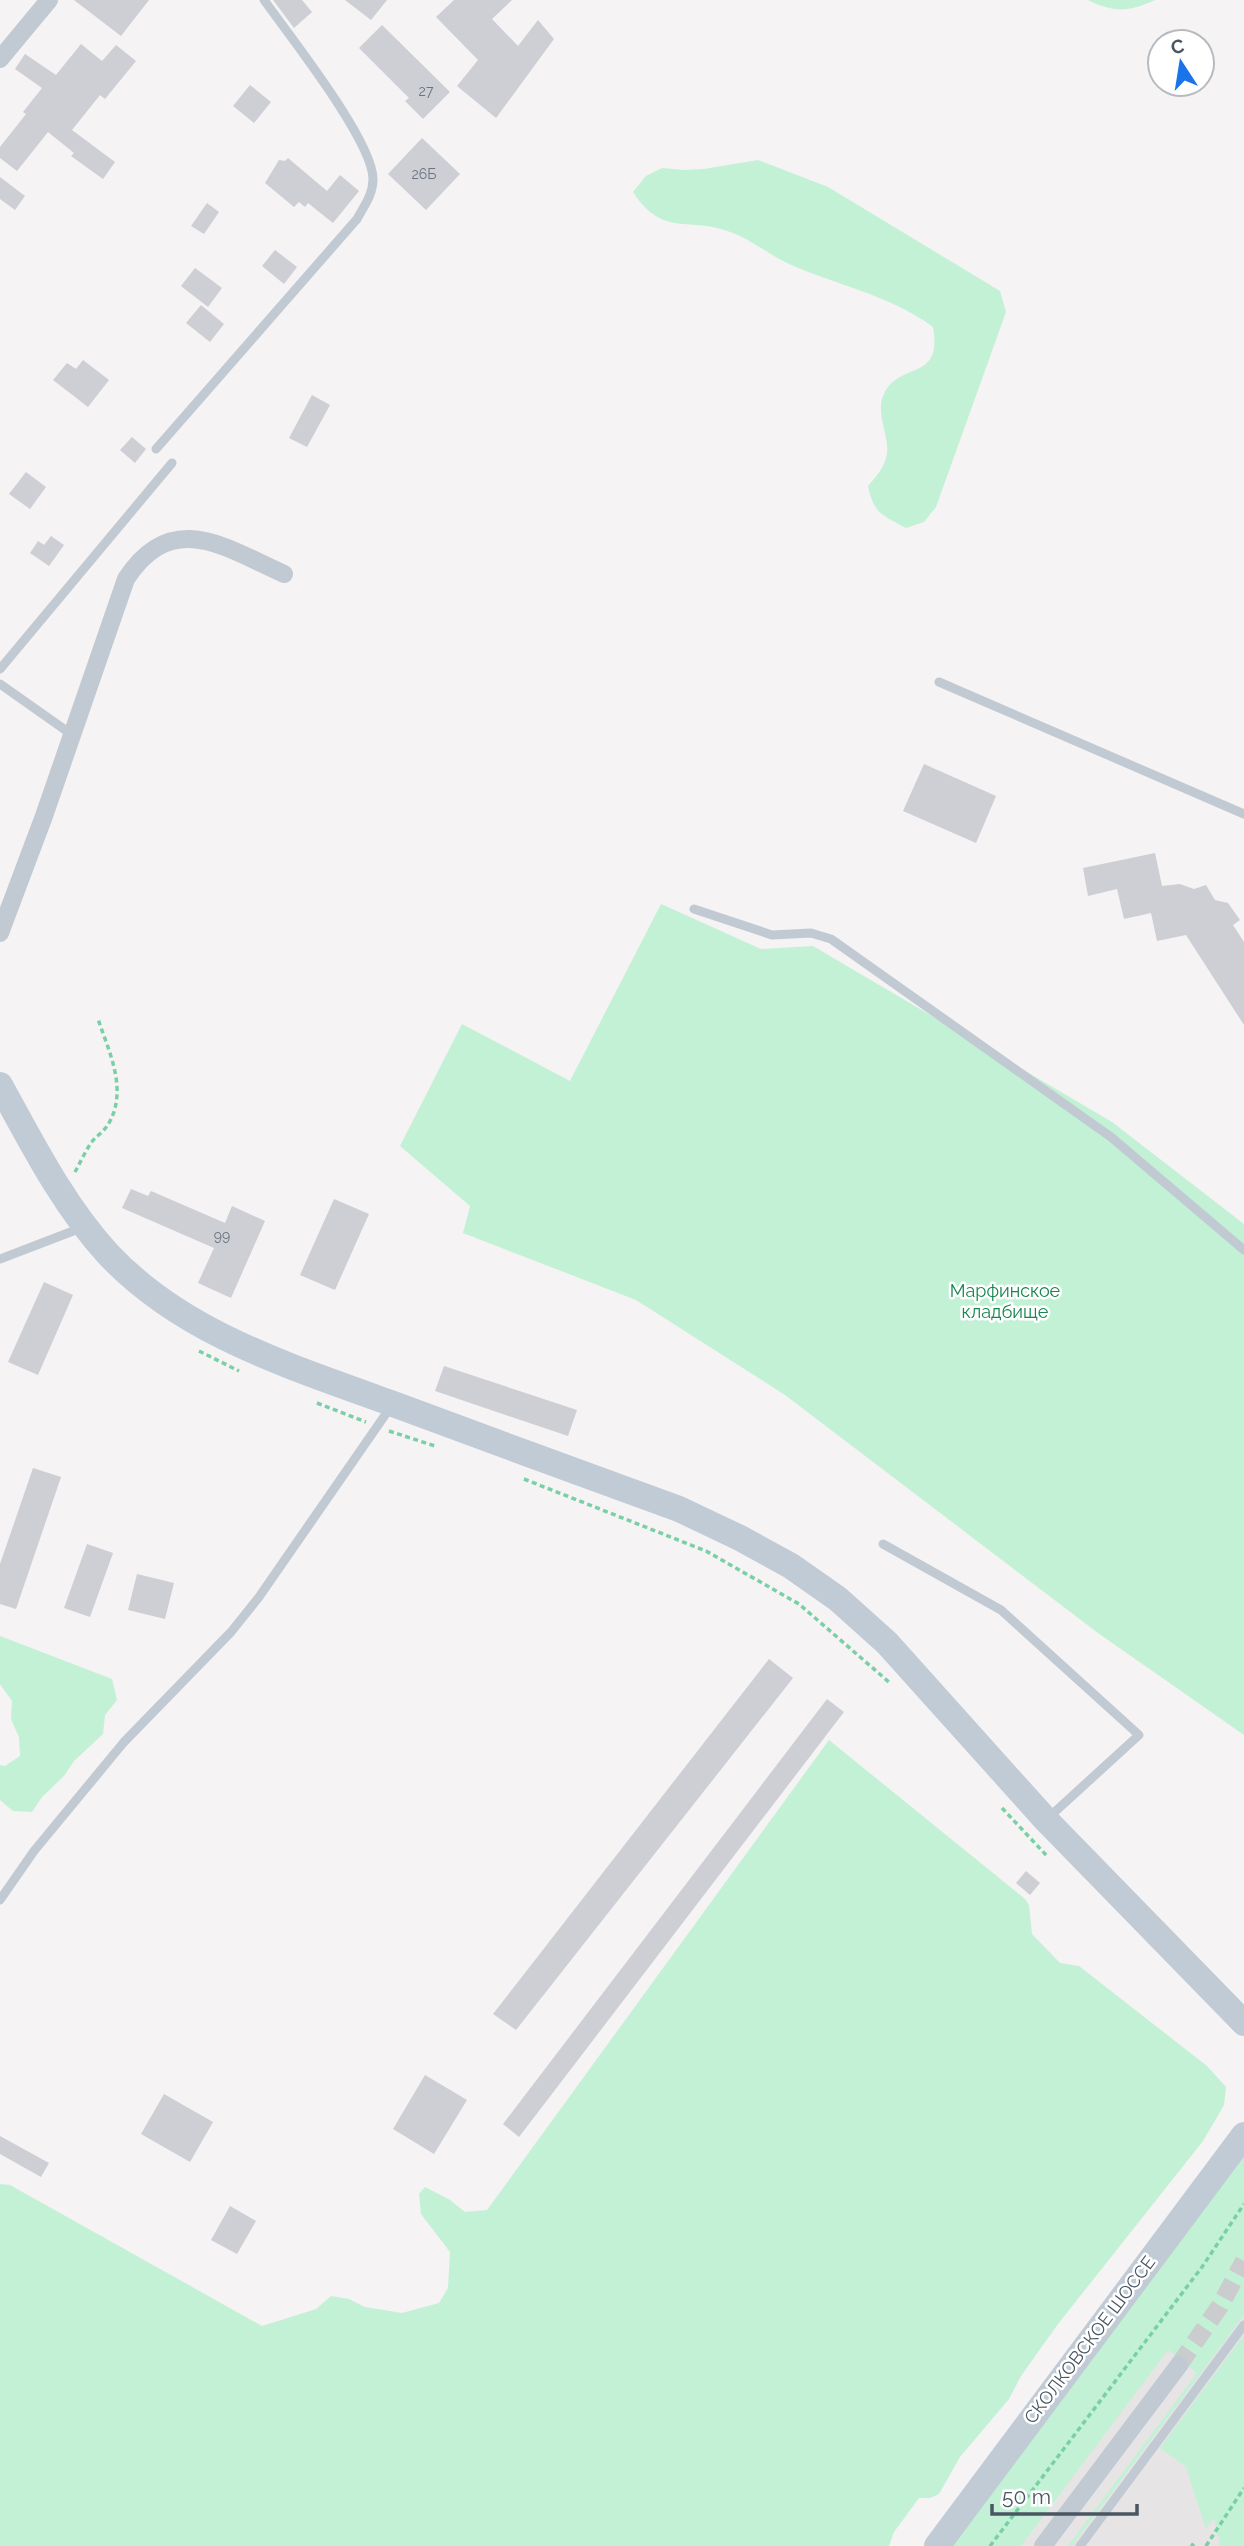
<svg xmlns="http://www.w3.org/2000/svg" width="1244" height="2546" viewBox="0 0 1244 2546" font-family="Raleway,sans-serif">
<rect width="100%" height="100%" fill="#f5f3f3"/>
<path fill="#e6e4e5" d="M1244 2236V2546H1012Z"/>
<g fill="#c3f1d5">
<path d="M1088 0H1155C1129 12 1114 13 1088 0Z"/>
<path d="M758 160 828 187 1000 291 1006 312 936 507 924 522 906 528C882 515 874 514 868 486 875 478 883 469 886 458 892 440 874 414 884 394 900 361 943 382 933 327 889 294 834 285 785 262 767 253 751 240 733 233 689 215 664 239 633 192L646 176 662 168 684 170 704 169Z"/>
<path d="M661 904 761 949 813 946 1112 1122 1244 1224V1735L1098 1633 785 1395 636 1300 463 1233 470 1206 400 1146 462 1024 570 1081Z"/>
<path d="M0 1636 112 1679 117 1700 105 1715 103 1734 74 1761 64 1776 42 1797 32 1812 13 1811 0 1800V1765L5 1766 20 1756 19 1737 11 1719 12 1701 0 1684Z"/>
<path d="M829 1740 1025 1899 1029 1905 1032 1934 1060 1963 1079 1966 1207 2066 1226 2087 1224 2105 1203 2141 1058 2324 1021 2376 1009 2399 960 2457 939 2494 930 2498H919L894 2532 889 2546H0V2184L10 2185 262 2326 316 2309 331 2296 349 2299 365 2307 402 2313 439 2303 448 2288 450 2252 421 2214 419 2194 425 2187 450 2200 465 2212 487 2210Z"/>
<path d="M1244 2151V2315L1072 2546H1068L1197 2373 1168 2350 1021 2546H951Z"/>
<path d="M1244 2335V2546H1218L1220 2543 1214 2518 1206 2529 1186 2467 1160 2448Z"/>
</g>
<g fill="#cdcfd5">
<path d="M74 0H149L121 36Z"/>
<path d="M273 0H302L312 12 294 28Z"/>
<path d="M345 0H387L371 20Z"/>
<path d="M454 0H512L492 19 518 46 538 20 554 39 496 118 457 86 478 60 436 17Z"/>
<path d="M382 25 450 92 423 119 405 101 409 98 359 48Z"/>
<path d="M81 44 102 61 116 45 136 61 105 99 100 95 72 130 115 162 103 179 71 156 74 153 48 132 17 171 0 158V147L26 114 23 112 42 88 15 69 25 54 56 75Z"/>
<path d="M250 85 271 102 254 123 233 106Z"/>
<path d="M422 138 460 174 426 210 388 174Z"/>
<path d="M288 158 327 191 340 175 359 191 333 223 308 203 305 207 299 202 294 207 265 183 279 160 285 161Z"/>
<path d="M0 177 25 196 15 210 0 199Z"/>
<path d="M207 203 219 212 204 234 191 226Z"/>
<path d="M275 250 297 267 284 284 262 266Z"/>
<path d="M195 268 222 288 208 307 181 286Z"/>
<path d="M201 305 224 324 210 342 186 323Z"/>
<path d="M83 360 109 380 88 407 53 380 67 363 76 369Z"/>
<path d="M312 395 330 405 307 447 289 438Z"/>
<path d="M132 437 146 449 135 463 120 450Z"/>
<path d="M26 472 46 487 30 509 9 494Z"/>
<path d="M51 536 64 545 49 566 30 553 38 541 44 545Z"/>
<path d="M924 764 996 796 976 843 903 811Z"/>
<path d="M1155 853 1162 886 1180 884 1194 889 1206 885 1215 900 1228 903 1240 920 1233 925 1244 942V1025L1186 935 1157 941 1151 913 1124 919 1117 889 1088 896 1083 868Z"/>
<path d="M131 1189 148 1196 151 1191 225 1223 232 1206 265 1221 231 1298 198 1283 214 1248 122 1208Z"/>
<path d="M334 1199 369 1214 335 1290 300 1275Z"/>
<path d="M44 1282 73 1295 38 1375 8 1362Z"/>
<path d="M444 1366 577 1410 568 1436 435 1391Z"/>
<path d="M33 1468 61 1477 16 1609 0 1604V1564Z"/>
<path d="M87 1544 113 1553 90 1617 64 1608Z"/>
<path d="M137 1574 174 1583 165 1619 128 1610Z"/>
<path d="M769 1659 793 1678 516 2030 493 2014Z"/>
<path d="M827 1699 844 1712 519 2137 503 2124Z"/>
<path d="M1026 1871 1040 1883 1030 1895 1016 1883Z"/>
<path d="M425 2075 467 2100 434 2154 393 2129Z"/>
<path d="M164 2094 213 2122 190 2162 141 2134Z"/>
<path d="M0 2136 49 2163 41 2177 0 2154Z"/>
<path d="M230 2206 256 2221 237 2254 211 2240Z"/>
</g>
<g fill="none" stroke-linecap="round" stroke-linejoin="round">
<path stroke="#caccce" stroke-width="18" stroke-dasharray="18 9" stroke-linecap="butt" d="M1179 2365 1220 2306 1244 2261"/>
<g stroke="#7ad0a6" stroke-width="3.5" stroke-dasharray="5 3.5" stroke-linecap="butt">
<path d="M75 1172C80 1163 85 1152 91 1143 96 1136 104 1132 109 1123 128 1089 109 1052 98 1019"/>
<path d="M199 1351 239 1371"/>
<path d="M317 1403 366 1422"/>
<path d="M389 1431 435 1446"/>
<path d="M524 1479 706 1551 799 1604 890 1683"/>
<path d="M1002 1808 1047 1856"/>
<path d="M1191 2544 1194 2546"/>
<path d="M990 2546 1202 2267 1244 2204"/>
<path d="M1206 2546 1244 2488"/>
</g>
<g stroke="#c1cad2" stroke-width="9">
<path d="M156 449 357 219C364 206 373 195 373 179 373 141 289 35 264 0"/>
<path d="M0 669 172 463"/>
<path d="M939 682 1244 814"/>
<path d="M0 684 71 734"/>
<path d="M694 909 772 935 811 933 831 939 1111 1137 1244 1250"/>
<path d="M0 1259 81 1228"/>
<path d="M883 1544 1001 1610 1139 1735 1047 1819"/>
<path d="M0 1900 34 1851 124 1742 231 1632 259 1597 392 1405"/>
<path d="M1080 2546 1244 2325"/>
</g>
<g stroke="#c1cad2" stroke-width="18">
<path d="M0 59 49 0"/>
<path d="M0 933 44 816 126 579C172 508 226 548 284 574"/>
<path d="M1043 2546 1179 2365"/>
</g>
<g stroke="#c1cbd6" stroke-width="26">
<path d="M0 1085C32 1143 63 1205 108 1254 185 1336 294 1367 396 1405 490 1440 585 1475 679 1509L740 1538 791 1566 838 1599 887 1643 1046 1820 1244 2023"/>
<path d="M937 2546 1244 2135"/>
</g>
</g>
<g text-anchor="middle" stroke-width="5" stroke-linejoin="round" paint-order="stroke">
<g font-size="14" fill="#6b747e">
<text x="426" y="96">27</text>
<text x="424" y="179">26Б</text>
<text x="222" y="1241">99</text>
</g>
<g font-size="18" fill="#17864f" stroke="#fff">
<text x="1005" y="1297">Марфинское<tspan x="1005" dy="21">кладбище</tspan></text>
</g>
<g font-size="18" fill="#4a5661" stroke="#fff">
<text transform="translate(1090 2340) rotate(-53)" y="6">СКОЛКОВСКОЕ ШОССЕ</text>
</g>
</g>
<g transform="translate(1181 63) rotate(348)"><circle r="33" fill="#ffffff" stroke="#b7bbc0" stroke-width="2"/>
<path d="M0-5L12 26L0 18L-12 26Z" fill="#1a73e8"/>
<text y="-10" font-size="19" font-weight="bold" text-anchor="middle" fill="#4a5661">С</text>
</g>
<path d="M992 2504v10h145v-10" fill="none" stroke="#4a5661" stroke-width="3.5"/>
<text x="1002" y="2504" font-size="21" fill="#4a5661" stroke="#ffffff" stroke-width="5" paint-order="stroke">50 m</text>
</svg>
